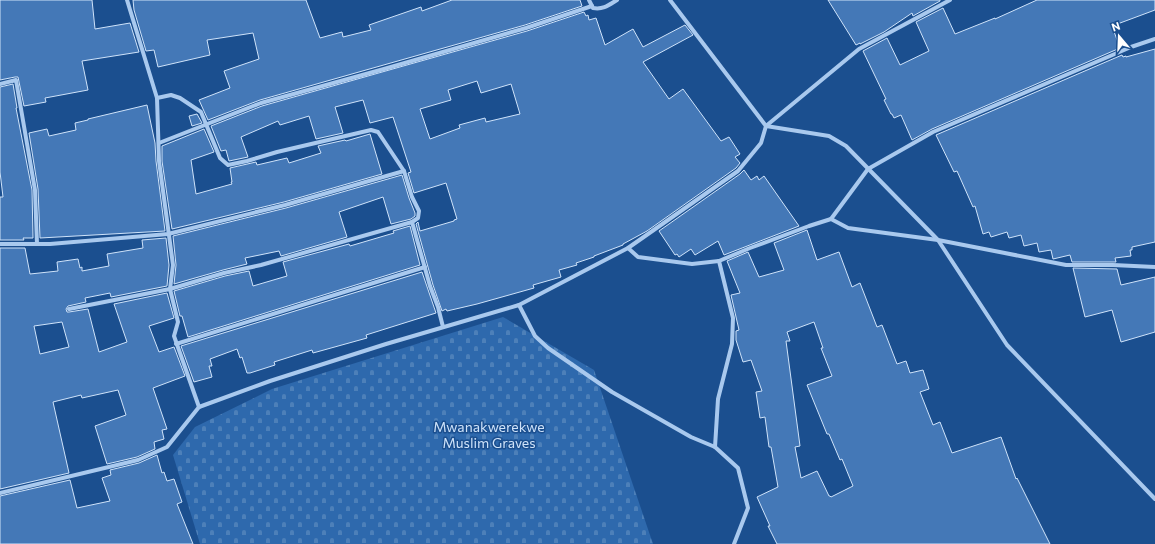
<svg xmlns="http://www.w3.org/2000/svg" width="1155" height="544" viewBox="0 0 1155 544" font-family="Commissioner,sans-serif">
<defs>
<pattern id="cemetery-stones" width="16" height="16" patternUnits="userSpaceOnUse"><rect width="16" height="16" fill="#2e69ad"/><path d="M2 7V4a2 2 0 0 1 4 0v3zM10 15v-3a2 2 0 0 1 4 0v3z" fill="#4d80b9"/></pattern>
</defs>
<rect width="100%" height="100%" fill="#1b4f8f"/>
<path fill="url(#cemetery-stones)" d="M503 317 594 370 653 544H200L173 455 195 427 272 389Z"/>
<g fill="#4478b7" stroke="#cfe3fa" fill-rule="evenodd">
<path d="M0 0H92L95 29 130 23 139 52 82 61 88 90 45 98 46 102 24 106 18 77H15L0 80Z"/>
<path d="M133 0H306L320 38 342 32 343 37 371 30 369 25 421 7 422 11 452 0H580L582 6 525 25 260 100 208 120 199 100 230 88 224 71 259 59 253 33 207 40 210 55 158 67 154 50 146 51 134 10Z"/>
<path d="M828 0H940V1L913 16 912 13 884 32 860 44V43L856 45Z"/>
<path d="M1037 0H1155V10L1112 26 1120 48 932 129 912 140 901 115 894 118 892 114H891L884 100 886 99 863 51 887 38 900 65 929 51 916 22 943 8 955 34 995 18V19Z"/>
<path d="M584 12 586 16 588 15 589 20 596 18 605 45 633 29 643 47 685 25 693 35 643 62 669 99 683 89 721 141 729 137 740 154 735 157 740 163 736 168 647 231 623 244V245L594 256V257L576 263 577 265 559 270 561 277 533 285 534 288 477 304 447 311 446 309 442 311 433 285 416 224 418 222 420 231 454 221V220L457 219 446 183 414 193 408 173 411 172 393 117 370 123 363 100 335 107 343 133 316 139 309 116 280 125 278 121 241 137 248 157 229 161 226 150 221 151 211 126 262 106 527 31ZM477 81 481 93 511 84 520 114 486 122 485 118 459 125 460 128 430 139 420 109 451 100 448 90Z"/>
<path d="M1155 49V242L1132 247V250H1130L1131 256 1115 258 1116 262H1072L1070 255 1053 259 1051 250 1039 252 1037 243 1024 246 1021 235 1009 238 1007 232 991 237 989 232 983 234 975 206 973 207 957 171 954 172 936 135 1122 55 1123 57 1126 56V57Z"/>
<path d="M13 84 17 108H16L32 190 33 238H23L24 240H0V197H3L0 172V87Z"/>
<path d="M147 105 155 143 156 161 165 231 40 238 38 189 29 133 47 129 49 136 76 130 75 123 88 120V119Z"/>
<path d="M197 114 202 123 192 126 189 116Z"/>
<path d="M204 129 214 152 191 160 196 194 232 184 231 182H232L230 168 256 162 257 165 287 158 289 163 321 153 318 146 345 140 346 141 370 134 382 174 284 202 172 229 162 161V146Z"/>
<path d="M744 170 751 180 757 176 759 180 764 176 799 226 724 255 718 241 695 255 691 249 679 257 677 254 675 255 659 231 740 174Z"/>
<path d="M402 175 409 198 415 213V216L411 219 391 224 383 197 339 212 347 237 281 256 279 251 245 258 247 264 223 270 174 284 176 265 173 236 286 208Z"/>
<path d="M410 226 420 265 188 337 182 316H180L174 291 225 276 249 271 253 286 287 276 283 262 349 244 350 246 394 233 393 231Z"/>
<path d="M807 230 817 260 839 252 852 287 860 283 877 327 882 325 897 364 906 361 910 373 923 370 929 389 920 392 933 425 940 422 952 453 1001 437 1016 479 1017 478 1050 544H777L768 526H770L757 497 778 487 771 447H769L765 417 760 418 756 392 762 391 751 360 743 362 736 340V331L739 330 731 295 740 293 727 261 748 252 759 277 784 270 774 243ZM814 322 823 348H821L832 376 807 385 827 434H829L840 460 842 459 853 486 831 497 830 496H829L817 471 801 478 795 447 800 446 786 341H790L787 332Z"/>
<path d="M166 238 169 265 167 286 111 297 110 293 85 298 86 302 68 306 66 309 67 312H69L88 309 99 352 127 342 114 304 167 293 174 318 149 326 159 352 174 347 185 376 153 388 167 429 162 430 164 439 154 442 155 449 137 457 107 464 95 426 126 415 118 390 82 398 81 395 53 402 69 473 0 489V248H25L30 274 58 271 57 262 78 259 80 268 82 267V271L109 266 107 254 143 248 142 240ZM62 322 69 347 40 354 34 326Z"/>
<path d="M1073 268 1117 269 1121 285 1155 277V332L1121 342 1112 310 1085 317Z"/>
<path d="M422 272 436 313 366 335 367 338 313 353 312 350 274 362 275 365 250 373H247L242 357 240 358 237 349 210 359 212 366H209L212 377 194 382 181 346Z"/>
<path d="M157 455 162 473 164 472 167 481 174 479 182 502 177 504 193 544H0V496L70 480 77 508 110 501 102 478 111 475 110 470 139 463Z"/>
</g>
<g fill="none" stroke-linecap="round" stroke-linejoin="round">
<g stroke="#a9c9ee" stroke-width="4">
<path d="M127 0 157 98 159 161 173 265 170 289 178 322 174 336 199 407"/>
<path d="M589 0 593 8C603 10 609 5 617 0"/>
<path d="M670 0 766 126 829 136 846 146 938 240 1007 345 1155 499"/>
<path d="M0 84 16 80 35 190 37 244"/>
<path d="M157 98 171 95 180 98 201 112 220 158 228 165 247 161 277 152 371 130 378 132 404 171 412 197 419 211 418 218 412 222"/>
<path d="M159 143 261 103 384 69 526 28 592 6"/>
<path d="M831 219 868 169 933 132 1131 47 1155 39"/>
<path d="M0 244H50L168 234 285 205 404 171"/>
<path d="M628 248 638 257 692 264 719 261 750 248 809 226 831 219 848 228 938 240 1066 265H1113L1155 267"/>
<path d="M519 305 535 336 548 348 612 392 691 437 715 447 738 468 748 508 734 544"/>
<path d="M69 309 170 289 224 273 261 265 412 222 430 286 438 307 443 327"/>
<path d="M176 344 425 267"/>
<path d="M715 447 718 399 732 344 733 318 719 261"/>
<path d="M0 493 138 460 167 447 199 407 270 381 386 344 519 305 628 248 738 171 761 143 766 126 859 49 950 0"/>
</g>
</g>
<g text-anchor="middle" stroke-width="3" stroke-linejoin="round" paint-order="stroke">
<g font-size="14" fill="#cfe3fa" stroke="#1b4f8f">
<text x="489" y="432">Mwanakwerekwe<tspan x="489" dy="16">Muslim Graves</tspan></text>
</g>
</g>
<g transform="translate(1119 36) rotate(341)" stroke="#1b4f8f" stroke-width="3" paint-order="stroke">
<path d="M0-3L7 15L0 10L-7 15Z" fill="#ffffff"/>
<text y="-6" font-size="11" font-weight="bold" text-anchor="middle" fill="#ffffff">N</text>
</g>
</svg>
